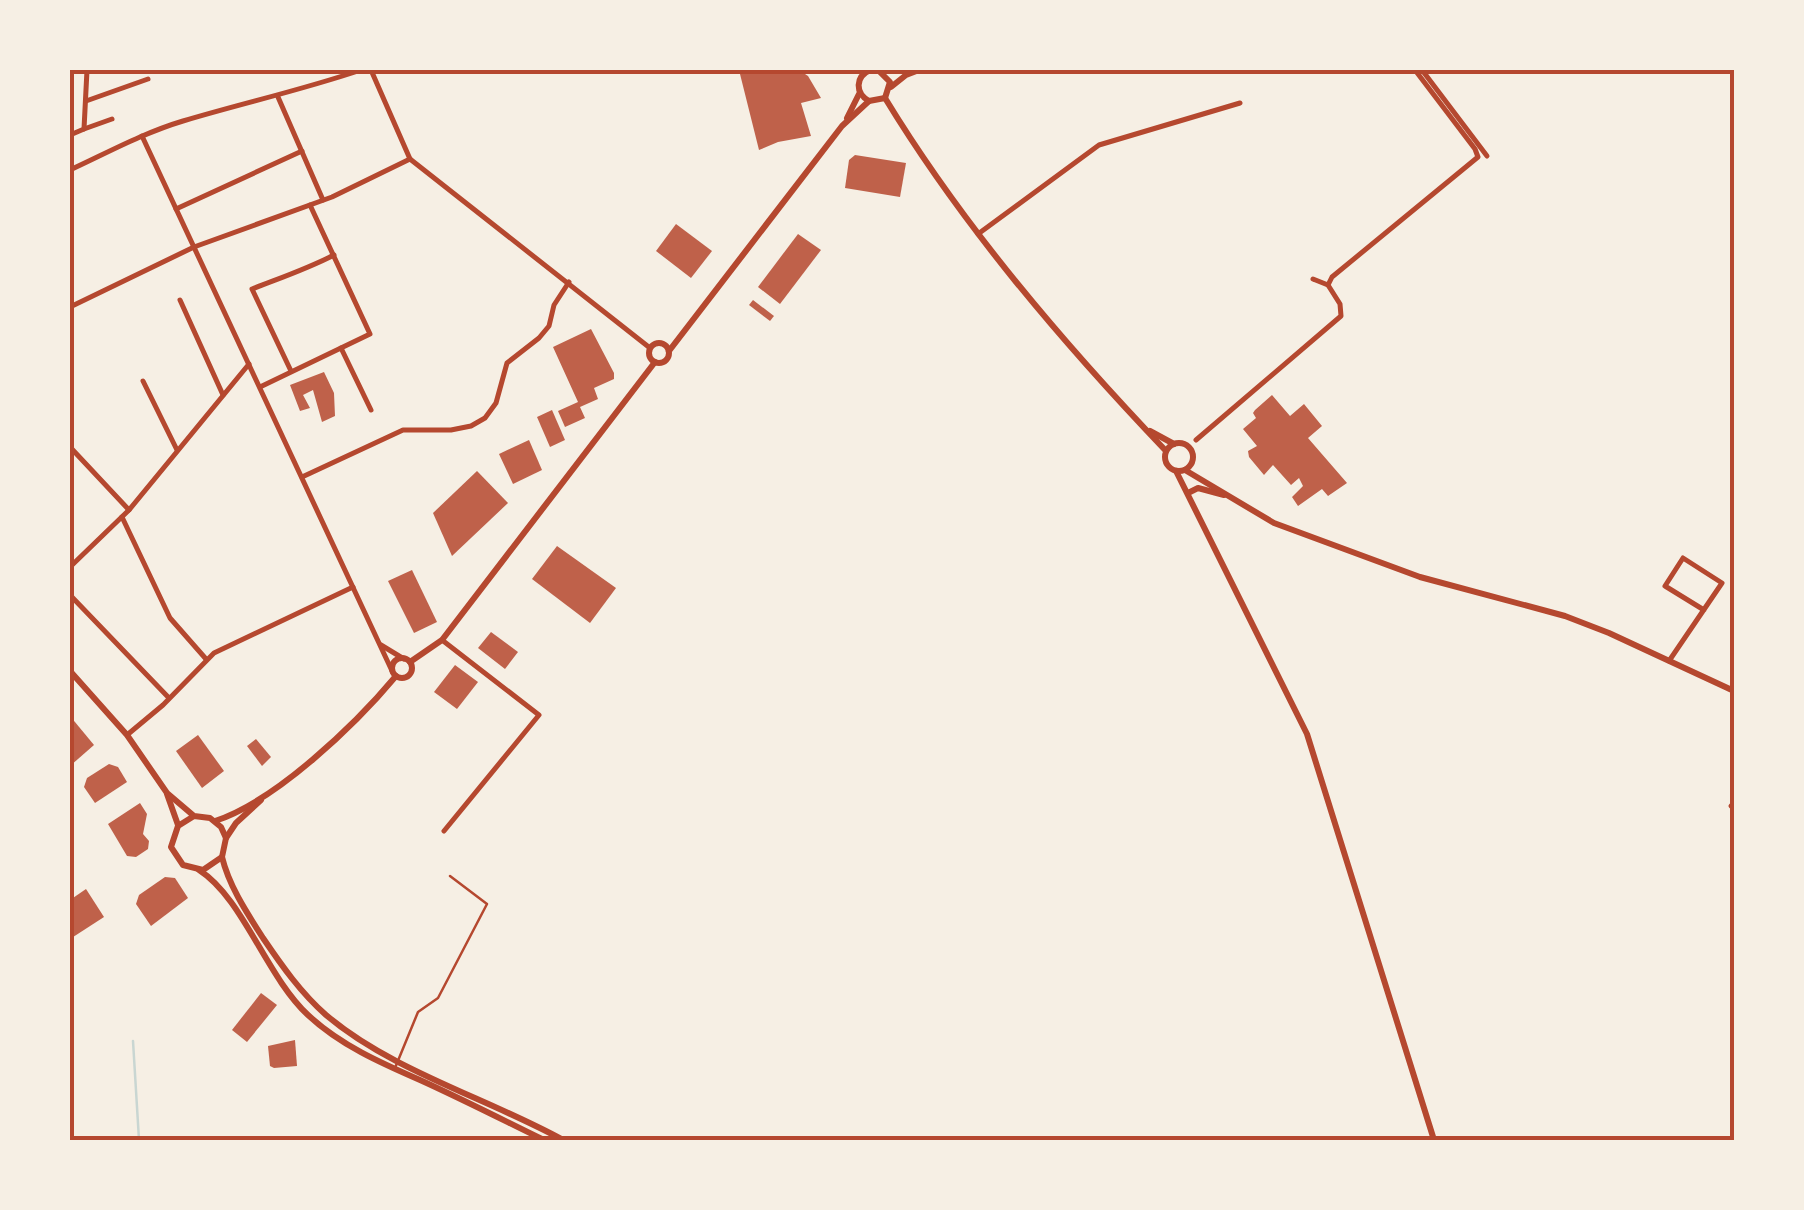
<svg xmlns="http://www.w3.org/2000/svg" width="1804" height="1210" viewBox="0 0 1804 1210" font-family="'Fira Sans Condensed',sans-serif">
<rect width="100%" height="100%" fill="#f6efe4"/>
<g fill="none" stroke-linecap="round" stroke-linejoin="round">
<path stroke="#c9d6d2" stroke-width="2.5" d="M133 1041 139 1140"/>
</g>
<g fill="#bf614a">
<path d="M739 70H799L808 76 821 98 801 103 811 136 778 142 759 150Z"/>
<path d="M855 155 906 163 900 197 845 188 849 160Z"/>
<path d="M676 224 712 251 691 278 656 251Z"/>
<path d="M798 234 821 250 780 304 758 287Z"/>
<path d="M753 300 774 316 770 321 749 305Z"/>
<path d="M591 329 614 373V379L594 388 598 399 580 407 585 418 565 427 558 411 578 402 553 347Z"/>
<path d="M324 372 334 393 335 416 322 422 313 390 303 395 310 408 300 411 290 385Z"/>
<path d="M1272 395 1290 416 1304 404 1322 426 1308 438 1347 483 1328 496 1322 489 1298 506 1292 497 1303 486 1299 478 1291 485 1273 465 1264 475 1249 457 1248 451 1257 446 1243 429 1256 418 1253 413 1255 410Z"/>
<path d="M552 410 565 440 550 447 537 417Z"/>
<path d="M529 440 542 470 513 484 499 454Z"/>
<path d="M477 471 508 503 452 556 433 513Z"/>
<path d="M557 546 616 588 590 623 532 579Z"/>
<path d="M412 570 437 622 414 633 388 581Z"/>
<path d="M491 632 518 652 505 669 478 648Z"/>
<path d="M455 665 478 682 457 709 434 692Z"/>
<path d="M70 716 94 745 70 766Z"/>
<path d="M198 735 224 771 202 788 176 751Z"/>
<path d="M256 739 271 757 262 766 247 746Z"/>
<path d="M109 764 118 767 127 782 95 803 84 787 87 778Z"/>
<path d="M140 803 147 814 143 834 149 841 148 849 136 857 127 856 108 824Z"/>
<path d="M165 877 175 878 188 898 151 926 136 904 139 895Z"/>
<path d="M86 889 104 917 70 939V900Z"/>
<path d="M261 993 277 1005 247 1042 232 1030Z"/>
<path d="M295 1040 297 1066 274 1068 270 1066 268 1046Z"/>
</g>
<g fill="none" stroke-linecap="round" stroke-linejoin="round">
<path stroke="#b5482f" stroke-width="2.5" d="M395 1068 418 1012 438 998 487 904 450 876"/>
<g stroke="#b5482f" stroke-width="5">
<path d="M371 70 410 159"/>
<path d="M1422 70 1487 156"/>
<path d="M278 97 323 200"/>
<path d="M86 101 148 79"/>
<path d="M84 129 112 119"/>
<path d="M70 135 84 129 87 70"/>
<path d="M142 136 393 673"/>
<path d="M410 159 650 348"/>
<path d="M70 170C107 153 143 133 183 121 243 103 302 90 361 70"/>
<path d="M176 209 302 151"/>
<path d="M978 234 1099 145 1240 103"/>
<path d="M1313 279 1328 285"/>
<path d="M180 300 223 395"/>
<path d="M70 307 194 247 332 197 410 159"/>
<path d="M341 348 371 410"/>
<path d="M291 371 252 289C280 278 307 269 334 255"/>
<path d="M143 381 177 450"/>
<path d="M260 387 370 334 310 205"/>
<path d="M1196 440 1341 316 1340 304 1328 285 1332 277 1478 157 1475 149 1415 70"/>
<path d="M70 447 129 510"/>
<path d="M302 477 403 430H451L471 426 485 418 496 403 507 363 539 338 549 326 554 305 569 282"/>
<path d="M122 517 170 618 206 659"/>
<path d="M70 567 129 510 249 364"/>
<path d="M70 595 169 698"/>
<path d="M442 640 539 715 444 831"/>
<path d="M381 645 404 659"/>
<path d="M1669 661 1722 583 1683 558 1665 586 1704 610"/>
<path d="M127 735 163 705 214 653 353 587"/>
<path d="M1731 806 1734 803"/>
</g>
<g stroke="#b5482f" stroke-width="6">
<path d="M891 87 906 75 919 70"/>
<path d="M1176 471 1307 734 1434 1140"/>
<path d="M1188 493 1198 488 1224 495"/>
</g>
<g stroke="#b5482f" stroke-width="6">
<path d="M878 70 890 82 885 98"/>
<path d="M885 98C963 226 1063 343 1166 451"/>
<path d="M869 101C855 93 855 77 870 70"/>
<path d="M847 118 859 94"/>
<circle cx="659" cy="353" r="10"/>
<path d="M669 351 842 126 869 101 885 98"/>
<path d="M1150 431 1174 444"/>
<circle cx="1179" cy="457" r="14"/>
<path d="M1185 470 1274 523 1420 577 1565 616 1609 633 1734 691"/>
<circle cx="402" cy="668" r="10"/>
<path d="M410 662 442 640 655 362"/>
<path d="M70 671 127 735 167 793 194 816 210 818 221 827 226 838 222 857 203 870 183 865 171 847 178 826 194 816"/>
<path d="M167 794 178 825"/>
<path d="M215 821C276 801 355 725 396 676"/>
<path d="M226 838 236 823 261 800"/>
<path d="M222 857C229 886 247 913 263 938 282 966 301 993 326 1015 392 1071 487 1098 563 1140"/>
<path d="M199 870C243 898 266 976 308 1015 340 1045 381 1063 420 1080 462 1099 503 1120 544 1140"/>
</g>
</g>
<rect width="1804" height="1210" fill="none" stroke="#f6efe4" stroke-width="145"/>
<rect x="72" y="72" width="1660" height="1066" fill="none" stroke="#b5482f" stroke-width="4"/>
</svg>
